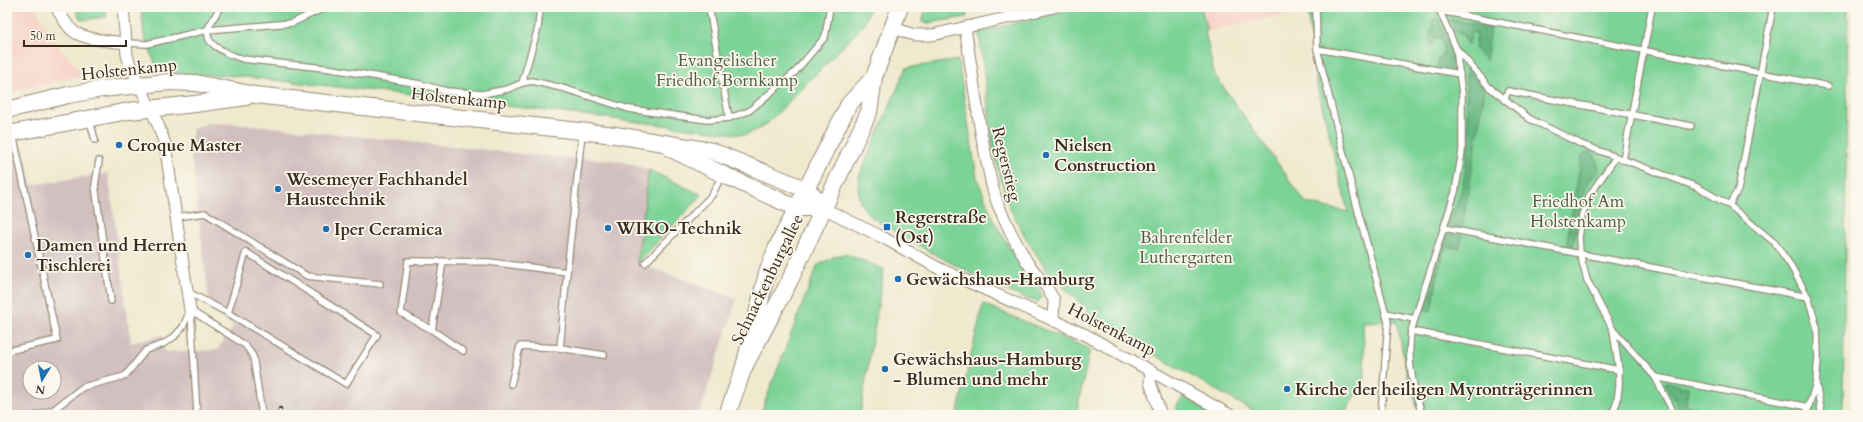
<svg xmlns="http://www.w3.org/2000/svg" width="1863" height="422" viewBox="0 0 1863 422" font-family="Cardo,serif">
<rect width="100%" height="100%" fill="#fbf7ec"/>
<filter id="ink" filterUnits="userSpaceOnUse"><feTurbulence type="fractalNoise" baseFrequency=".025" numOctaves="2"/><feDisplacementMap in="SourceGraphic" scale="8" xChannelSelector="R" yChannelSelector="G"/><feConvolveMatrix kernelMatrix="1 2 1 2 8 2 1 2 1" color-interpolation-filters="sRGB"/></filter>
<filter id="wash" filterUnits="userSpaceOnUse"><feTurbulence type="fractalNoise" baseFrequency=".012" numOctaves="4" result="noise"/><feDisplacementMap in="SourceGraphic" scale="16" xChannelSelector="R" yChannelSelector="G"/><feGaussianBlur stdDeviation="0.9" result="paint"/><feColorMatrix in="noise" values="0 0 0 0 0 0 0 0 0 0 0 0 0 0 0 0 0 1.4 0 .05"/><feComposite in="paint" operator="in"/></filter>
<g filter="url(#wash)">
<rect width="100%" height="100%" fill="#efe9ce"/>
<g fill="#f7d1c6">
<path d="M7 7H35L57 45 83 76 14 90 7 77Z"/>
<path d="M1201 7H1307V10L1207 31Z"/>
</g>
<path fill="#d2bfbf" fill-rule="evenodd" d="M208 123 244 124 532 155 620 161 649 170 637 263 737 299 699 415H7V150L23 146 32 185 108 173 131 343 163 335 165 352 217 350 234 326 210 310 190 146 193 129ZM30 368H54V392H30Z"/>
<g fill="#7cd397" stroke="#5c7e5a">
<path d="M74 7H106L107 17 81 20Z"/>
<path d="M141 7H871L862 27 765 126 745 135 458 100 236 76 170 73 155 63 147 44 144 35Z"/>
<path d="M926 7H966L967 17 928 23 922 22Z"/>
<path d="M1081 7H1201L1207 31H1205L1214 74 1306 203 1348 212 1316 81 1307 7H1848L1843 415H1421C1406 385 1404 353 1396 321L1363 322 1365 378 1346 411 1340 408 1336 415H1260L1127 339 1091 314 1049 273 1028 242 1009 207 994 154 979 32Z"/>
<path d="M958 60 977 178 994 221 1019 264 1037 285 1041 293 1042 297 1039 301C1023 305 890 231 872 217 869 215 864 209 862 206 857 197 858 185 859 176L906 68Z"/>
<path d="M649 170 702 195 637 263Z"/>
<path d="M846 254 884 269 860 415H760L817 266 835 256Z"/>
<path d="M983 304 1090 349 1076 415H957Z"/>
<path d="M1184 396 1212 415H1178L1175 407Z"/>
</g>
<g fill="#65b580" stroke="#50704f">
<path d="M1438 18 1450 48 1454 70 1437 66 1438 59 1442 57 1444 49 1441 38 1435 37 1433 45 1429 44 1433 20Z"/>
<path d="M1450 19 1491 28 1486 60 1475 49 1477 33 1471 32 1469 45 1462 34 1456 33Z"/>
<path d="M1466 69H1467L1485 89 1462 228 1448 226C1455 209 1463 192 1465 173 1470 139 1466 104 1466 69Z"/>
<path d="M1588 152 1595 155 1599 170C1577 190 1579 222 1572 249L1566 248 1582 155Z"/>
<path d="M1447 234 1462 235 1460 248 1449 247 1442 254 1431 311 1421 309 1443 238Z"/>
<path d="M1668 383 1680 385V388H1682L1683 386 1688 387 1686 405 1700 408 1698 415H1683L1665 384Z"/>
</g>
</g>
<g filter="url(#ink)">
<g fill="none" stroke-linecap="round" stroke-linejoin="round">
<g stroke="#958a76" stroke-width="8">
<g id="service">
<path d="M220 7 207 30 209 40 215 46 228 54 243 59 333 69 420 84 446 91 482 94 508 89 522 83 532 81 562 88 629 109 707 120 729 118 749 111 795 72 825 37 830 7"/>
<path d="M709 7 729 118"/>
<path d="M1316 7 1317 49 1358 211 1388 322 1381 415"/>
<path d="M1761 7 1773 9"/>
<path d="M1440 11 1828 86"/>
<path d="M126 43 147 44 207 30 292 23 326 7"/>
<path d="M1456 48 1489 87 1530 119 1581 144 1697 187 1729 205 1775 243 1791 266 1808 297 1817 328 1818 358 1816 383 1806 415"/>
<path d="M1317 49 1460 74"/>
<path d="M522 83 538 28 540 7"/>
<path d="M1504 100 1508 91 1691 126"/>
<path d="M90 121 95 140"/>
<path d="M1623 160 1652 7"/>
<path d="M99 161 95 185 111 301"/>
<path d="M1729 205 1738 190 1773 7"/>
<path d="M177 217 205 213 307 276 380 284"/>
<path d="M1444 228 1808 297"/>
<path d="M443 261 432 330 401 313 408 261 489 262 567 272 582 133"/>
<path d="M645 263 712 195 722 175"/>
<path d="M188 292 228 313 346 384 377 335 246 252 228 313"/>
<path d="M190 310 245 345 253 356 262 415"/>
<path d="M191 312 197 415"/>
<path d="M1386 313 1414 319"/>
<path d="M432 330 463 351"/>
<path d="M1613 330 1655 377 1675 415"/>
<path d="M1411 331 1619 370"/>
<path d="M560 348 604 355"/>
<path d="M7 351 57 340 13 134"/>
<path d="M1655 377 1809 407"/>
<path d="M511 384 520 346 560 348 567 272"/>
<path d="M1816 384 1822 415"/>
<path d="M36 415 53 410 83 387 125 376 146 350 163 344 174 337 183 327 190 310"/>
<path d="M1424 415 1421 411C1412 382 1407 361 1411 331L1455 192 1462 151V94L1456 48 1438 7"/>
<path d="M1612 415 1617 402 1619 386V370L1613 330 1587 280 1580 254 1579 238 1582 215 1589 196 1616 157"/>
</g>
</g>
<g stroke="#958a76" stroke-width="13">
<g id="minor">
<path d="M56 7C61 15 66 25 73 31 84 40 111 41 126 43"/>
<path d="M123 7 127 55 130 65 157 122 165 144 190 310"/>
<path d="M965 27 981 133 992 186 998 205 1012 235 1027 262 1047 288 1054 300 1053 320"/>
<path d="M893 28 914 35H932L1054 7"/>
<path d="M823 208 882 237 940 269 1086 335 1230 415"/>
<path d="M1151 371 1150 382 1161 415"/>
</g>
</g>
<g stroke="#958a76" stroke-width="18">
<g id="secondary">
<path d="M7 110 68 95 102 89 168 82 196 83 255 95 615 135 712 151 805 189 812 194 823 208"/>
<path d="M7 134 129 111 195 104 246 97"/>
<path d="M671 149 722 174 796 208H823"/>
<path d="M744 367 789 282 869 112 874 77 900 7"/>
<path d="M727 415 744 367 767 273 777 247 849 104 874 77"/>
</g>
</g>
<use href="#service" stroke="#fff" stroke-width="5.5"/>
<use href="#minor" stroke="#fff" stroke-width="11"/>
<use href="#secondary" stroke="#fff" stroke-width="16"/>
<g stroke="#3b2a1e" stroke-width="4.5">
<path id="rail" d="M279 415 280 409"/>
</g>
<use href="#rail" stroke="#fbf7ec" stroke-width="3" stroke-dasharray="9" stroke-linecap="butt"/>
</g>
</g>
<g fill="#1f6fb2" stroke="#fbf7ec" stroke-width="1.5">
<circle cx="119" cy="145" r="4"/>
<circle cx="1046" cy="155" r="4"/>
<circle cx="278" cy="189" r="4"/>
<rect x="883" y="223" width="8" height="8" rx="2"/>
<circle cx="608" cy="228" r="4"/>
<circle cx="326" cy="229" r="4"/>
<circle cx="28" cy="255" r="4"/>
<circle cx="898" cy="279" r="4"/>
<circle cx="885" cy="369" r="4"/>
<circle cx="1287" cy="389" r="4"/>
</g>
<g text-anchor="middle" stroke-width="3.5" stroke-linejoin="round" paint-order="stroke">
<g font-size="17" fill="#4e5d42" stroke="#fbf7ec">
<text x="727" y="66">Evangelischer<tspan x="727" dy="20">Friedhof Bornkamp</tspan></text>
<text x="1578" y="207">Friedhof Am<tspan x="1578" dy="20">Holstenkamp</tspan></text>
<text x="1186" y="243">Bahrenfelder<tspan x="1186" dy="20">Luthergarten</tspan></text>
</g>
<g font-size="17" fill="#3b2a1e" stroke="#fbf7ec">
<text transform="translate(129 69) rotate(-6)" y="6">Holstenkamp</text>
<text transform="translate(459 98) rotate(6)" y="6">Holstenkamp</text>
<text transform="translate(1007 164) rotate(76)" y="6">Regerstieg</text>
<text transform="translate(767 279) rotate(-64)" y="6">Schnackenburgallee</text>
<text transform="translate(1112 329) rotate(27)" y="6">Holstenkamp</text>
</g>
<g font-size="17" font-weight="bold" fill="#3b2a1e" stroke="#fbf7ec" text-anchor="start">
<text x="127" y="151">Croque Master</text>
<text x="1054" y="151">Nielsen<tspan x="1054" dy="20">Construction</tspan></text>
<text x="286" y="185">Wesemeyer Fachhandel<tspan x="286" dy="20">Haustechnik</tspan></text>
<text x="895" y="223">Regerstraße<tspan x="895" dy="20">(Ost)</tspan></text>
<text x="616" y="234">WIKO-Technik</text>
<text x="334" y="235">Iper Ceramica</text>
<text x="36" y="251">Damen und Herren<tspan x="36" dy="20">Tischlerei</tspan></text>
<text x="906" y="285">Gewächshaus-Hamburg</text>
<text x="893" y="365">Gewächshaus-Hamburg<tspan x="893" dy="20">- Blumen und mehr</tspan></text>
<text x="1295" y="395">Kirche der heiligen Myronträgerinnen</text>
</g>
</g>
<rect width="1863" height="422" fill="none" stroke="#fbf7ec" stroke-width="24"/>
<g transform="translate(42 380) rotate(190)"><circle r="19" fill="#fbf7ec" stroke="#aea59a"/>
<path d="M0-3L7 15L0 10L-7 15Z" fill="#1f6fb2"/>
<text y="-6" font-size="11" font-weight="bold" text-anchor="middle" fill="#3b2a1e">N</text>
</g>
<path d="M24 40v6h102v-6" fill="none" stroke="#3b2a1e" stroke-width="2"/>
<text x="30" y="40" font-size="12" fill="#3b2a1e" stroke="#fbf7ec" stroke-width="3" paint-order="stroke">50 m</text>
</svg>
